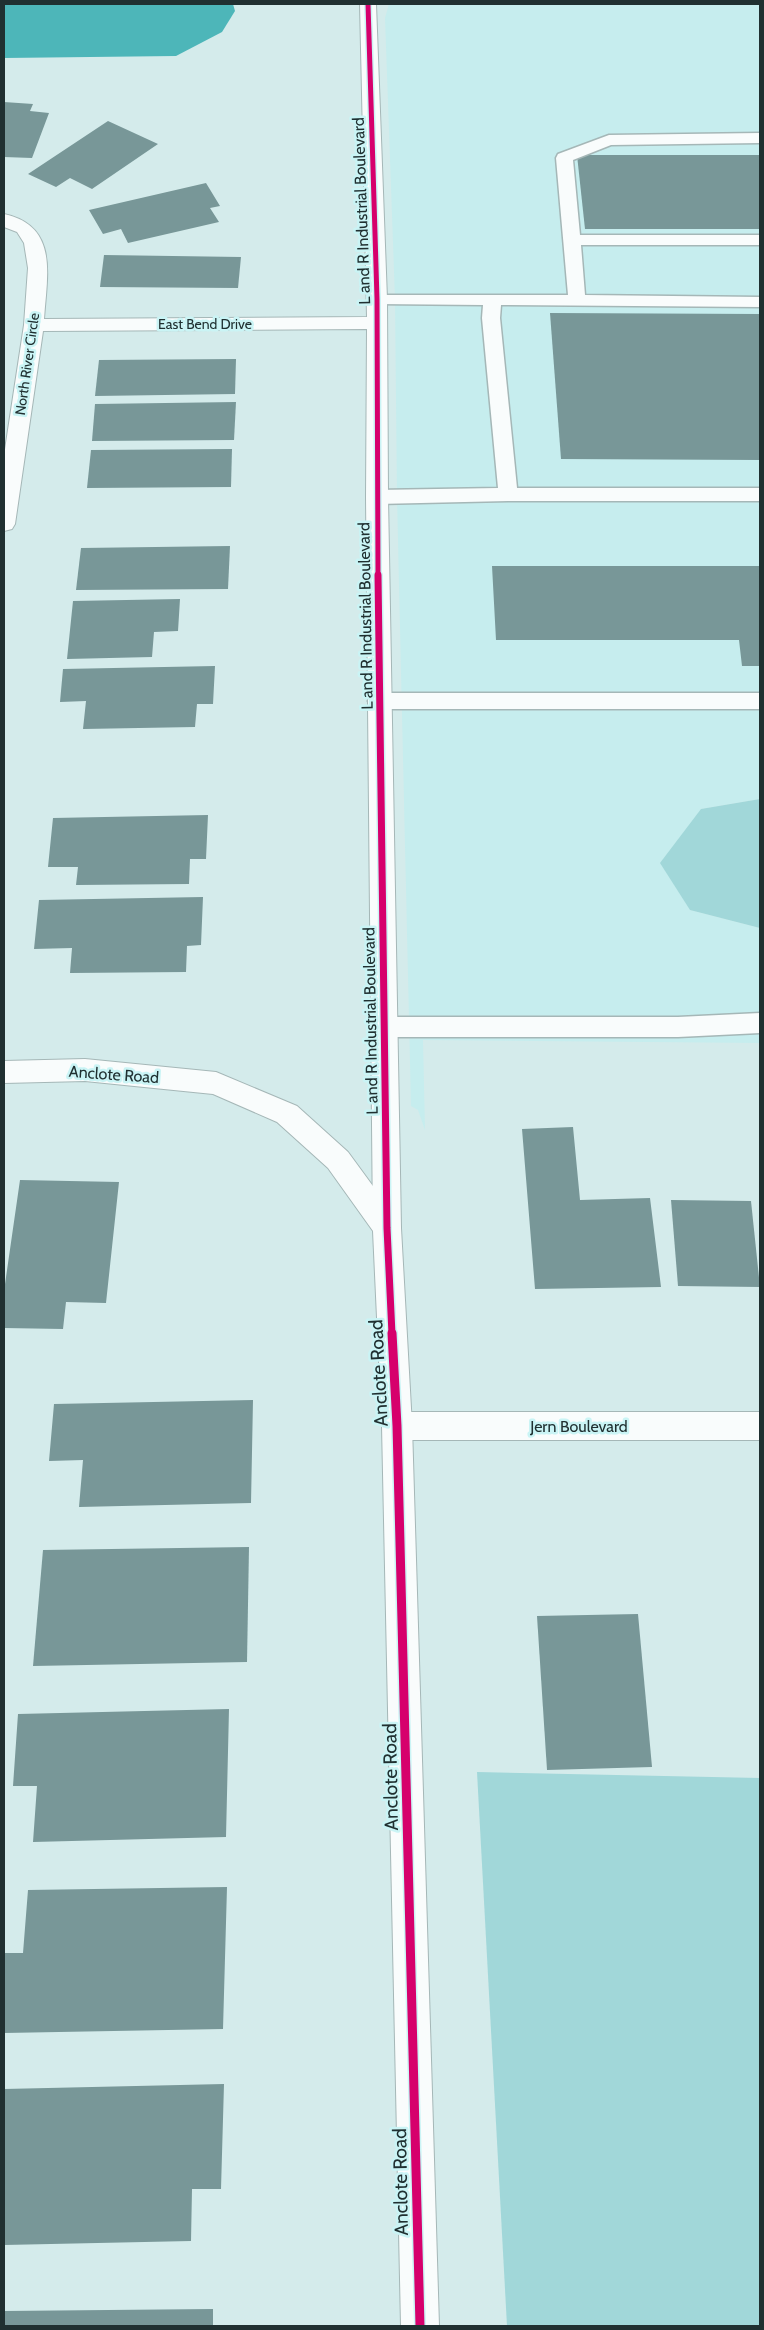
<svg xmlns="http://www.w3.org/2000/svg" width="764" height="2330" viewBox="0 0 764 2330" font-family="Cabin,sans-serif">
<rect width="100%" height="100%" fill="#d4ebeb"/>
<path fill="#c6edee" d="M389 4H760V799L701 809 690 910 760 928V1043L423 1040 425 1130 418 1110 411 1106 397 497 395 299 385 18Z"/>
<g fill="#a1d7d9">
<path d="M760 799V928L690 910 660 863 701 809Z"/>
<path d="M477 1772 760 1778V2326H507Z"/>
</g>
<path fill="#4db6b9" d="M4 4H233L235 11 222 32 176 56 4 58Z"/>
<g fill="#789798">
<path d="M4 102 33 104 30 111 49 113 32 158 4 157Z"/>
<path d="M108 121 158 144 92 189 70 178 56 187 28 174Z"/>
<path d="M577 155H760V229H585Z"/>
<path d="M206 183 220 206 210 208 219 222 128 243 121 229 103 234 89 210Z"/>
<path d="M104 255 241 257 238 288 100 287Z"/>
<path d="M550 313 760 314V460L561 459Z"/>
<path d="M236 359 235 394 95 396 99 360Z"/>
<path d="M236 402 234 440 92 441 95 404Z"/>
<path d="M232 449 231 487 87 488 91 450Z"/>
<path d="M230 546 228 589 76 590 81 548Z"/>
<path d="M492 566H760V666H742L739 640H496Z"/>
<path d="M180 599 178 631 154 632 152 657 67 659 73 601Z"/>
<path d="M215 666 213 704H197L195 727 83 729 86 701 60 702 63 669Z"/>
<path d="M208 815 206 859H190L189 884 76 885 78 867H48L53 818Z"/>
<path d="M203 897 201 945 187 946 186 972 70 973 72 948 34 949 39 900Z"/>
<path d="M573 1127 580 1200 650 1198 661 1287 535 1289 522 1129Z"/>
<path d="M20 1180 119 1182 106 1303 66 1302 63 1329 4 1328V1291Z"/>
<path d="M671 1200 751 1201 760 1287 678 1286Z"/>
<path d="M253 1400 251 1503 79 1507 83 1460 49 1461 54 1404Z"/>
<path d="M249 1547 247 1662 33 1666 43 1550Z"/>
<path d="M638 1614 652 1767 547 1770 537 1616Z"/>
<path d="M229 1709 226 1837 33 1842 37 1786H13L18 1714Z"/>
<path d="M227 1887 223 2029 4 2033V1953H23L28 1890Z"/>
<path d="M224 2084 221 2189H192L191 2241 4 2245V2089Z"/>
<path d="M213 2309V2326H4V2311Z"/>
</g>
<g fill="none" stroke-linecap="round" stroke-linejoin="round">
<g stroke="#a5b7b7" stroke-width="3">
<g id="service">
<path d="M760 133V143L611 145 573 160 580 235H760V245H581L585 295 760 297V307L501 305 500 318 517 488H760V501H508L377 504 370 502 367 497 370 492 377 490 498 488 482 318 483 305 377 304 371 303 368 299 371 295H568L556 158 558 154 609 135Z"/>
<path d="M379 693H760V709H379L372 706 368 701 372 696Z"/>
<path d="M760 1013V1033L678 1037H384L376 1034 372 1027 376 1020 384 1017H678Z"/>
</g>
</g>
<g stroke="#a5b7b7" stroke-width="2">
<g id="minor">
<path d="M360 4H376L387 299 388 497 401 1228 397 1237 387 1240 377 1237 373 1228 366 497 367 329 43 331 15 524 12 529 4 531V456L24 325 28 268 24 243 17 232 4 227V214C59 226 47 275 44 319L367 317Z"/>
<path d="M397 1412H760V1440H397L386 1436 382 1426 386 1416Z"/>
</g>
</g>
<g stroke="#a5b7b7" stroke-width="2">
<path id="tertiary" d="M85 1059 216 1072 297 1106 348 1152 397 1219 401 1228 412 1426 439 2326H401L382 1426 373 1231 328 1168 277 1122 213 1094 85 1081 4 1083V1061Z"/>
</g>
<use href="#service" fill="#f9fcfc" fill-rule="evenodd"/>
<use href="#minor" fill="#f9fcfc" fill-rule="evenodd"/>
<use href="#tertiary" fill="#f9fcfc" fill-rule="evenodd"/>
<g stroke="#caf4f5" stroke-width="8">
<path id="cycleway-far2" d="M368 4 377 299 378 577"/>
</g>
<g stroke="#caf4f5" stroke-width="10">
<path id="cycleway-far1" d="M378 575 387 1228 392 1334"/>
</g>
<g stroke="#caf4f5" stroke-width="12">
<path id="cycleway" d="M392 1333 397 1426 420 2326"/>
</g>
<use href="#cycleway-far2" stroke="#d6006c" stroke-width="5"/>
<use href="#cycleway-far1" stroke="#d6006c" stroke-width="7"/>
<use href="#cycleway" stroke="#d6006c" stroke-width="9"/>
</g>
<g text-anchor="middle" stroke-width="5" stroke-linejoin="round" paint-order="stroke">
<g font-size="14" fill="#203031" stroke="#caf4f5">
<text x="205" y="329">East Bend Drive</text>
<text transform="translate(27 364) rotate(-82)" y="5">North River Circle</text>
</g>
<g font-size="16" fill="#203031" stroke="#caf4f5">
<text transform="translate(361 211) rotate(-92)" y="6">L and R Industrial Boulevard</text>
<text transform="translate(365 616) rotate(-91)" y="6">L and R Industrial Boulevard</text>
<text transform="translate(370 1021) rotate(-91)" y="6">L and R Industrial Boulevard</text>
<text transform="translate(114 1074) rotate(4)" y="6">Anclote Road</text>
<text x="579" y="1432">Jern Boulevard</text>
</g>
<g font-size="19" fill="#203031" stroke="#caf4f5">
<text transform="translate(378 1373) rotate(-93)" y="7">Anclote Road</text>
<text transform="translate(390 1777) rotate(-91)" y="7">Anclote Road</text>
<text transform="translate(400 2182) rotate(-91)" y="7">Anclote Road</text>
</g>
</g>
<rect width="764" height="2330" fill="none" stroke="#203031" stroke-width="10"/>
</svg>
